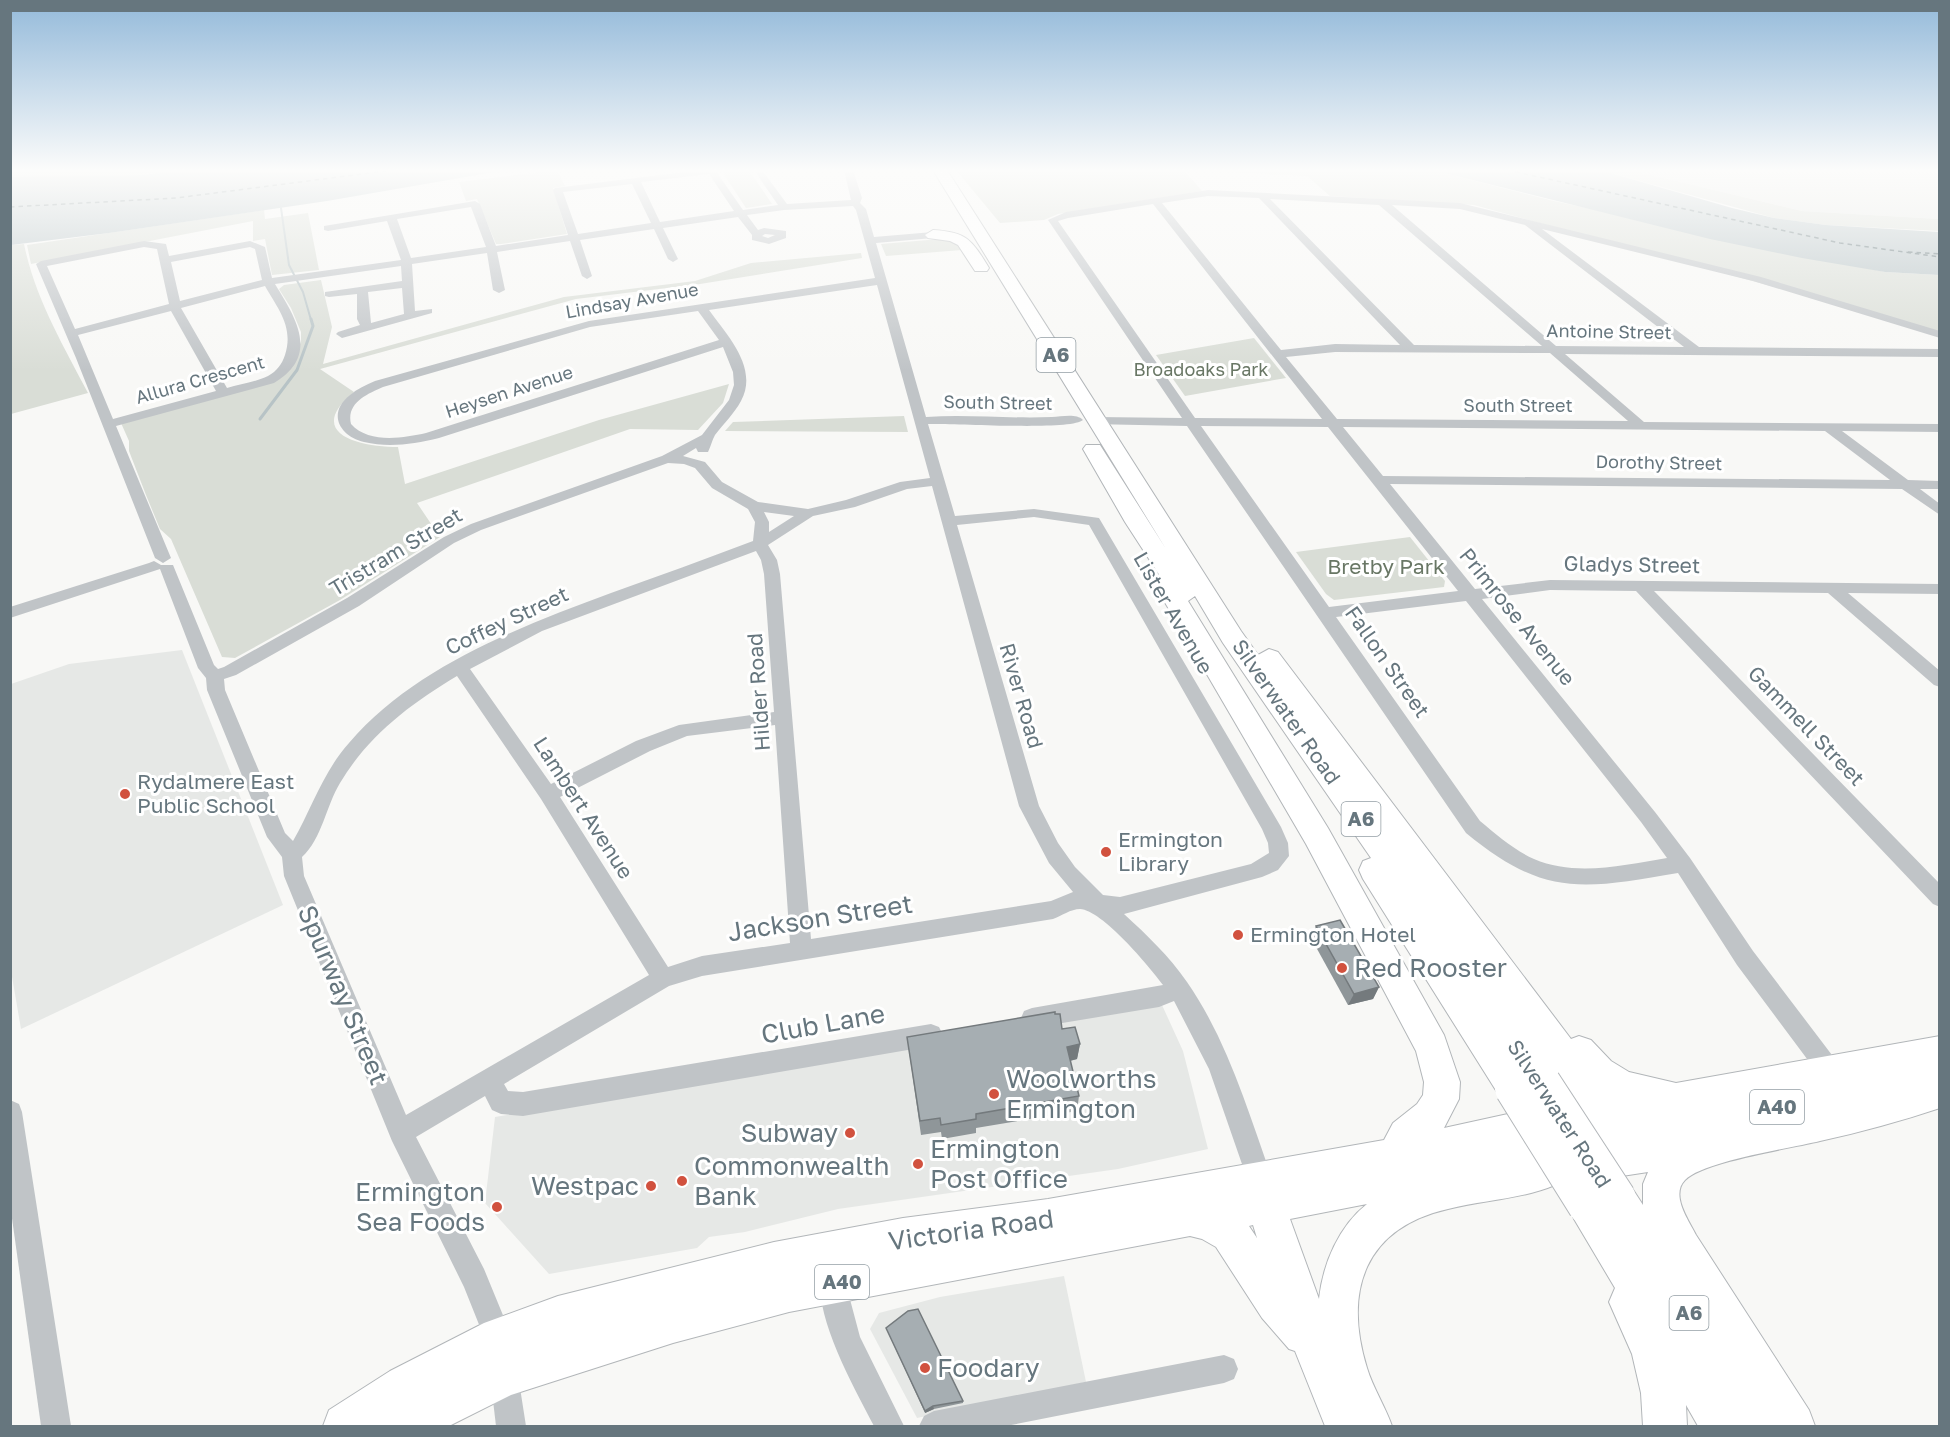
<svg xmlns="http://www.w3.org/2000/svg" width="1950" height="1437" viewBox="0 0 1950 1437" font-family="'Golos Text',sans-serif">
<rect width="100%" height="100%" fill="#f8f8f6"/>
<g fill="#e6e8e6">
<path d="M1630 170H1939V219L1802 211Z"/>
<path d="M182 650 283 905 21 1029 10 965 11 684 69 664Z"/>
<path d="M1162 1005 1183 1051 1208 1149 1118 1169 838 1209 745 1232 709 1237 697 1248 549 1274 485 1203 495 1117Z"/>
<path d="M1064 1276 1086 1382 917 1418 870 1329 879 1313 940 1297Z"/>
</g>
<g fill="#d9ddd6">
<path d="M10 170H186L163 173 11 180Z"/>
<path d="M557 170 565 186 553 188 567 234 501 244H496L477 199 466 201 459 182Z"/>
<path d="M721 170H749L772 204 746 208Z"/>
<path d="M956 170H1432L1554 201 1885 272 1939 275V332L1474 205 1330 196 1307 176 1184 170 1202 191 1058 214 1044 220 1000 223Z"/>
<path d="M1600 170H1630L1802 211 1939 219V231L1826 225 1774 218Z"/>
<path d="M264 210 265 219 308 213 319 270 272 275 265 239 253 241V221L31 264 27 245Z"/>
<path d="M940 239 956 242 962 250 886 256 881 244Z"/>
<path d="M24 244C35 298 63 345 88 393L11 414V245Z"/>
<path d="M861 253 862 258 700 284 576 299 320 369 354 392C303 434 361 447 398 447L405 484 599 420 729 384 723 403 698 430 630 429 417 503 440 537 340 600 235 658 222 657 171 539 160 529 146 495 129 451V441L121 423 269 383 298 351 301 341V332L291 308 279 289 284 285 321 280 332 327 323 364 564 297 695 281 751 263Z"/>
<path d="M1254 338 1286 378 1185 396 1156 355Z"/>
<path d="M904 416 908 432 725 431 733 422Z"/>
<path d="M1410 537 1445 581 1444 587 1334 600 1326 594 1296 552Z"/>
</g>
<g fill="#b7c3c6">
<path d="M191 170H506L327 201 109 233 11 245V177L140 175Z"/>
<path d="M1432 170H1600L1732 208 1774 218 1826 225 1939 232V275L1885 272 1802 258 1710 239Z"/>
</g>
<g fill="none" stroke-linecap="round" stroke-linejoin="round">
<path stroke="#b7c3c6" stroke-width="2" d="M281 208 289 265 303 292 311 320"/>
<path stroke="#b7c3c6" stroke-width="3" d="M260 419 297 370 313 326 311 319"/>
<g stroke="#617478" stroke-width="1.5" stroke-dasharray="4.5 4" stroke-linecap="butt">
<path d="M1507 170 1840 243 1940 257"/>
<path d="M10 207 176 198 393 170"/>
<path d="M1908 252 1940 254"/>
</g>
<g stroke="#b2b6b9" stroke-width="2">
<g id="highway">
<path d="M933 170H947L1241 631 1258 655 1269 649 1278 652 1571 1039 1579 1036 1591 1040 1611 1061 1629 1072 1676 1083 1940 1036V1108C1901 1121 1861 1132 1820 1141 1792 1148 1704 1161 1685 1180 1670 1195 1689 1221 1696 1235L1809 1410 1815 1426H1698L1686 1405 1687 1426H1643L1641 1393 1632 1354 1609 1302 1615 1288 1574 1219 1569 1205 1574 1191 1588 1186 1600 1191 1602 1185 1616 1180 1630 1185 1643 1205V1184L1648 1172 1609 1178 1596 1172 1590 1159 1591 1156 1585 1153 1579 1140 1582 1133 1574 1130 1569 1117 1576 1104 1573 1099 1549 1066 1559 1084 1554 1096 1541 1101 1529 1097 1528 1100 1515 1105 1502 1100 1363 879 1359 870 1363 861 1371 858 1223 643 1195 596 1188 601 1328 828 1444 1035 1460 1082 1459 1099 1444 1128 1517 1112 1530 1117 1535 1130 1534 1133 1542 1137 1548 1150 1546 1155 1555 1159 1561 1172 1555 1185C1522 1199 1483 1200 1448 1209 1365 1228 1343 1290 1367 1368 1373 1388 1385 1406 1392 1426H1325L1295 1351 1289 1349 1262 1318 1216 1247 1202 1239 1190 1236 789 1312 673 1343 511 1395 449 1426H323L329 1410 390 1371 484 1323 558 1296 774 1242 903 1218 1048 1199 1384 1140 1393 1123 1417 1104 1423 1095 1424 1082 1416 1051 1306 844 1153 582 1160 576 1125 522 1083 449 1086 445H1100L1166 549ZM1367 1204C1339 1226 1323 1263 1319 1299L1290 1219ZM1253 1225 1257 1238 1249 1226Z"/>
<path d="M933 230C967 232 972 240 989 268L987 271H975L958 245 950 241 928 238 925 235Z"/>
</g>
</g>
<g fill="#c0c4c7" fill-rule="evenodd">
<path d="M700 170H715L743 210 778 205 754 170H762L787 204 851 200 844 170H853L862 198 860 203 866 209 874 237 933 232 938 235 933 238 876 243 926 417C968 414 1010 419 1052 417 1061 417 1076 413 1083 420 1071 431 953 423 928 424L955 516 1034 509 1099 518 1281 827 1288 843 1289 856 1278 870 1262 877 1124 914C1147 935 1169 956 1187 982 1228 1041 1249 1114 1273 1181L1269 1190 1260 1194 1251 1190 1209 1069 1174 1001 1159 1007 1032 1028 1024 1025 1021 1018 1024 1011 1032 1008 1163 985C1149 966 1102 910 1080 909 1071 909 1061 916 1053 919L702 976 669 986 504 1084 508 1091 523 1092 931 1024 939 1027 943 1035 939 1043 931 1046 523 1116 501 1114 492 1110 485 1096 416 1137 484 1269 514 1342 510 1352 500 1356 490 1352 464 1287 392 1141 284 876 282 857 267 837 207 690 206 678 198 668 160 569 10 618V607L149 563 154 561 161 565H173L214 665 218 669 224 667 347 598 444 537 471 524 662 456 702 435 729 400 734 385 733 372 723 347 439 438C414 444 389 448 364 442 339 436 327 413 350 395 357 389 366 385 375 381L589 321 875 278 856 210 853 206 784 210 747 215 758 230 764 228 786 231V238L769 244 752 240V235L738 217 663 228 678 259 673 262 668 259 654 229 580 240 592 276 587 279 582 276 570 241 497 252 505 290 499 293 493 290 487 253 412 264 415 311 432 309V313L342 338 336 334 338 332 360 325 357 319V294L329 297 325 296V292L402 281 401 266 275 284C295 317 321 355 274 383L116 426 171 558 163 563 155 558 76 358 36 264 41 261 144 241 166 244 169 256 250 241 265 247 272 278 401 260 387 221 328 231 324 230V226L475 201 480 204 496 246 568 235 553 190 555 188ZM709 174 734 211 660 222 641 182ZM632 184 651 223 578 234 563 192ZM471 207 486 247 411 258 397 219ZM765 234 775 235 768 238 762 236ZM144 247 157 249 169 304 75 329 47 266ZM250 247 255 249 262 280 180 301 171 262ZM877 285 930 478 900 482 846 500 808 509 758 502 722 482 705 462 683 456 696 448 698 452H708C711 446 712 440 715 435 724 423 734 414 741 401 759 368 727 335 709 310ZM265 286C278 309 294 327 285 355 282 364 277 371 268 376 256 382 240 384 227 388L181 308ZM402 288 404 314 371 323 368 292ZM171 311 216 391 113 419 78 335ZM698 311 719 340 426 433C403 438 369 444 351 424 346 403 367 394 383 387L590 327ZM668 463 684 464 695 468 712 488 748 509 755 522 753 541C706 559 658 576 611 593 519 627 414 667 349 743 323 772 312 808 293 841L285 833 225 690 224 679 236 675 359 606 454 543 481 530ZM932 486 1019 806 1049 863 1073 892 1051 901 811 939 780 574 777 560 768 545 813 516 855 507 907 489ZM764 512 794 516 769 532V522ZM1034 517 1089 525 1262 829 1268 843 1269 853 1251 864 1120 897 1103 895 1075 867 1058 843 1039 806 957 525ZM756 551 761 560 764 574 774 712 679 725 636 741 551 784 470 669 542 631ZM457 676 541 799 649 975 406 1115 304 876 302 857C322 839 326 806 340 783 368 736 410 704 457 676ZM775 725 790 943 702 956 668 967 560 797 650 751 687 736Z"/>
<path d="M1208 190 1460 203 1761 277 1940 331V338L1753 281 1542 229 1699 347 1940 349V357L1565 354 1644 422 1940 424V432L1842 431 1908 480 1940 481V489H1920L1940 504V515L1902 489 1390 484 1475 589 1550 580 1940 584V594L1848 593 1940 671V687L1934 685 1828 593 1654 591 1940 884V907L1933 904 1636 591 1550 590 1482 599 1655 812 1690 858 1753 951 1838 1063 1842 1071 1838 1079 1830 1082 1822 1079 1737 965 1678 873C1583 889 1545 898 1466 833L1187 426 1091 424 1089 421 1091 418 1096 417 1182 418 1048 220 1066 212ZM1208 196 1259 198 1400 345 1335 344 1281 350 1162 203ZM1270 199 1379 205 1542 346 1414 345ZM1153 204 1322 419 1195 418 1058 221 1068 218ZM1392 205 1460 209 1525 225 1684 347 1556 346ZM1335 352 1550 353 1628 421 1337 419 1286 357ZM1201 426 1328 427 1458 591 1329 607ZM1343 427 1825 431 1890 480 1383 476ZM1466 601 1641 822 1667 858C1624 865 1576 877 1534 859 1514 850 1497 835 1480 821L1336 617Z"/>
<path d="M10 1100 19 1104 22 1112 71 1426H41L10 1204Z"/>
<path d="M833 1269 843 1273 860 1337 904 1426H874C857 1393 809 1309 823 1273Z"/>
<path d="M1224 1355 1234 1359 1238 1369 1234 1379 1224 1383 1006 1426H919L924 1416 934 1411Z"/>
<path d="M504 1361 514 1365 518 1375 526 1426H496L490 1375 494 1365Z"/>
</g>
<use href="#highway" fill="#fff" fill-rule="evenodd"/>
<g stroke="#b2b6b9" stroke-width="42" stroke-linecap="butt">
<g id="highway-bridge">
<path d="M1541 1084 1616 1199"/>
<path d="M1515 1088 1588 1205"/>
</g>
</g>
<use href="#highway-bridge" stroke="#fff" stroke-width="40"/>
</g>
<g fill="#8f9699">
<path d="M1316 926 1379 987 1373 999 1348 1005 1311 938Z"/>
<path d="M1055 1014 1062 1029 1080 1044 1077 1059 1070 1061 1079 1096 1077 1111 976 1128V1133L942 1139 941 1132 921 1135 907 1037Z"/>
<path d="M886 1328 963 1401V1403L934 1409 925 1413Z"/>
</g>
<g fill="#747a7d">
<path d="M1379 987 1373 999 1348 1005 1354 994Z"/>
<path d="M1080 1044 1077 1059 1065 1062 1067 1047Z"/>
<path d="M933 1406 934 1409 925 1413V1411Z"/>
</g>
<g fill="#a6aeb2" stroke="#747a7d" stroke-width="1.5">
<path d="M1340 920 1379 987 1354 994 1316 926Z"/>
<path d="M1055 1012V1014H1060L1062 1029 1075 1027 1080 1044 1067 1047 1079 1096 976 1114V1119L941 1125 940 1118 920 1121 907 1037Z"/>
<path d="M918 1309 963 1401 933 1406 925 1411 886 1328 908 1311Z"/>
</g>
<linearGradient id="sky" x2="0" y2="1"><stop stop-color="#94bada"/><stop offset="0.46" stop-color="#fcfcfb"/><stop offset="1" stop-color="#fcfcfb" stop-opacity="0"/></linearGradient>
<rect width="1950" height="371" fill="url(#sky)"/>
<g fill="#d1513e" stroke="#fff" stroke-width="2">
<circle cx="125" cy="794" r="6"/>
<circle cx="1106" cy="852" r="6"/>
<circle cx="1238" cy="935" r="6"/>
<circle cx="1342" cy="968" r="6"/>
<circle cx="994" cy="1094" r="6"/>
<circle cx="850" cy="1133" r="6"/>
<circle cx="918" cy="1164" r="6"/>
<circle cx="682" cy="1181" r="6"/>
<circle cx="651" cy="1186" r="6"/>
<circle cx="497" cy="1207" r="6"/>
<circle cx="925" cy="1368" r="6"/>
</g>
<g text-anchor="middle" stroke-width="6" stroke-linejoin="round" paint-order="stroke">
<g font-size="18" fill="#66767e" stroke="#fff">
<text transform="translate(632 301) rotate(-10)" y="6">Lindsay Avenue</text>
<text transform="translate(1609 332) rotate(1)" y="6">Antoine Street</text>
<text transform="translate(200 380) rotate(-16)" y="6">Allura Crescent</text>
<text transform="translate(509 392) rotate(-18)" y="6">Heysen Avenue</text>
<text transform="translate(998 403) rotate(1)" y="6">South Street</text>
<text x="1518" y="412">South Street</text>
<text transform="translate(1659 463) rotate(1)" y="6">Dorothy Street</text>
</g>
<g font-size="18" fill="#697765" stroke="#fff">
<text x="1201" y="376">Broadoaks Park</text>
</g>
<g fill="#fff" stroke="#949fa5" stroke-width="1.5">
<rect x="1036.5" y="338" width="39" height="34" rx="4.5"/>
<rect x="1341.5" y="802" width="39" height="34" rx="4.5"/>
<rect x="1750" y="1090" width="54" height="34" rx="4.5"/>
<rect x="815" y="1265" width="54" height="34" rx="4.5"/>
<rect x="1669.5" y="1296" width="39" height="34" rx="4.5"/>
</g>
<g font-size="20" font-weight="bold" fill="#66767e">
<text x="1056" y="362">A6</text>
<text x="1361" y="826">A6</text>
<text x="1777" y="1114">A40</text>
<text x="842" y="1289">A40</text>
<text x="1689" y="1320">A6</text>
</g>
<g font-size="21" fill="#66767e" stroke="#fff">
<text transform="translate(396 552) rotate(-31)" y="7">Tristram Street</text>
<text transform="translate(1632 565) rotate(1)" y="7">Gladys Street</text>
<text transform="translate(1173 613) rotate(60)" y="7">Lister Avenue</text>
<text transform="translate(1517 617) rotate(51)" y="7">Primrose Avenue</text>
<text transform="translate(507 621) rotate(-25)" y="7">Coffey Street</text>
<text transform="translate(1387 662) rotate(55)" y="7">Fallon Street</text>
<text transform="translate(759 692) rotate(-94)" y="7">Hilder Road</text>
<text transform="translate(1021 696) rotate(74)" y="7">River Road</text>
<text transform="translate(1286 712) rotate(55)" y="7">Silverwater Road</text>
<text transform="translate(1806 726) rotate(46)" y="7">Gammell Street</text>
<text transform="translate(583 808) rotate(57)" y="7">Lambert Avenue</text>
<text transform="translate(1559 1114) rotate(57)" y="7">Silverwater Road</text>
</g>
<g font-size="21" fill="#697765" stroke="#fff">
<text x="1386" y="574">Bretby Park</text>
</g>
<g font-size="21" fill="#66767e" stroke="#fff" text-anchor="start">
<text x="137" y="789">Rydalmere East<tspan x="137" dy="24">Public School</tspan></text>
<text x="1118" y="847">Ermington<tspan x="1118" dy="24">Library</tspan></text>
<text x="1250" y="942">Ermington Hotel</text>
</g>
<g font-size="26" fill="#66767e" stroke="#fff">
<text transform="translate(820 918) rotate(-9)" y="9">Jackson Street</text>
<text transform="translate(343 995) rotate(67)" y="9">Spurway Street</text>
<text transform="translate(823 1024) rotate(-10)" y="9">Club Lane</text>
<text transform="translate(971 1230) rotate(-8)" y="9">Victoria Road</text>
</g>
<g font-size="26" fill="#66767e" stroke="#fff" text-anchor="start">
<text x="1354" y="977">Red Rooster</text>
<text x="1006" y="1088">Woolworths<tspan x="1006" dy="30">Ermington</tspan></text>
<text x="838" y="1142" text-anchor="end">Subway</text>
<text x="930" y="1158">Ermington<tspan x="930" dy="30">Post Office</tspan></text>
<text x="694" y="1175">Commonwealth<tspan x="694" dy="30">Bank</tspan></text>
<text x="639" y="1195" text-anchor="end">Westpac</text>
<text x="485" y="1201" text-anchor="end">Ermington<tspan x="485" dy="30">Sea Foods</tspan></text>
<text x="937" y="1377">Foodary</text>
</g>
</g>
<rect width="1950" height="1437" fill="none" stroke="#66767e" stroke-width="24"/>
</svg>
